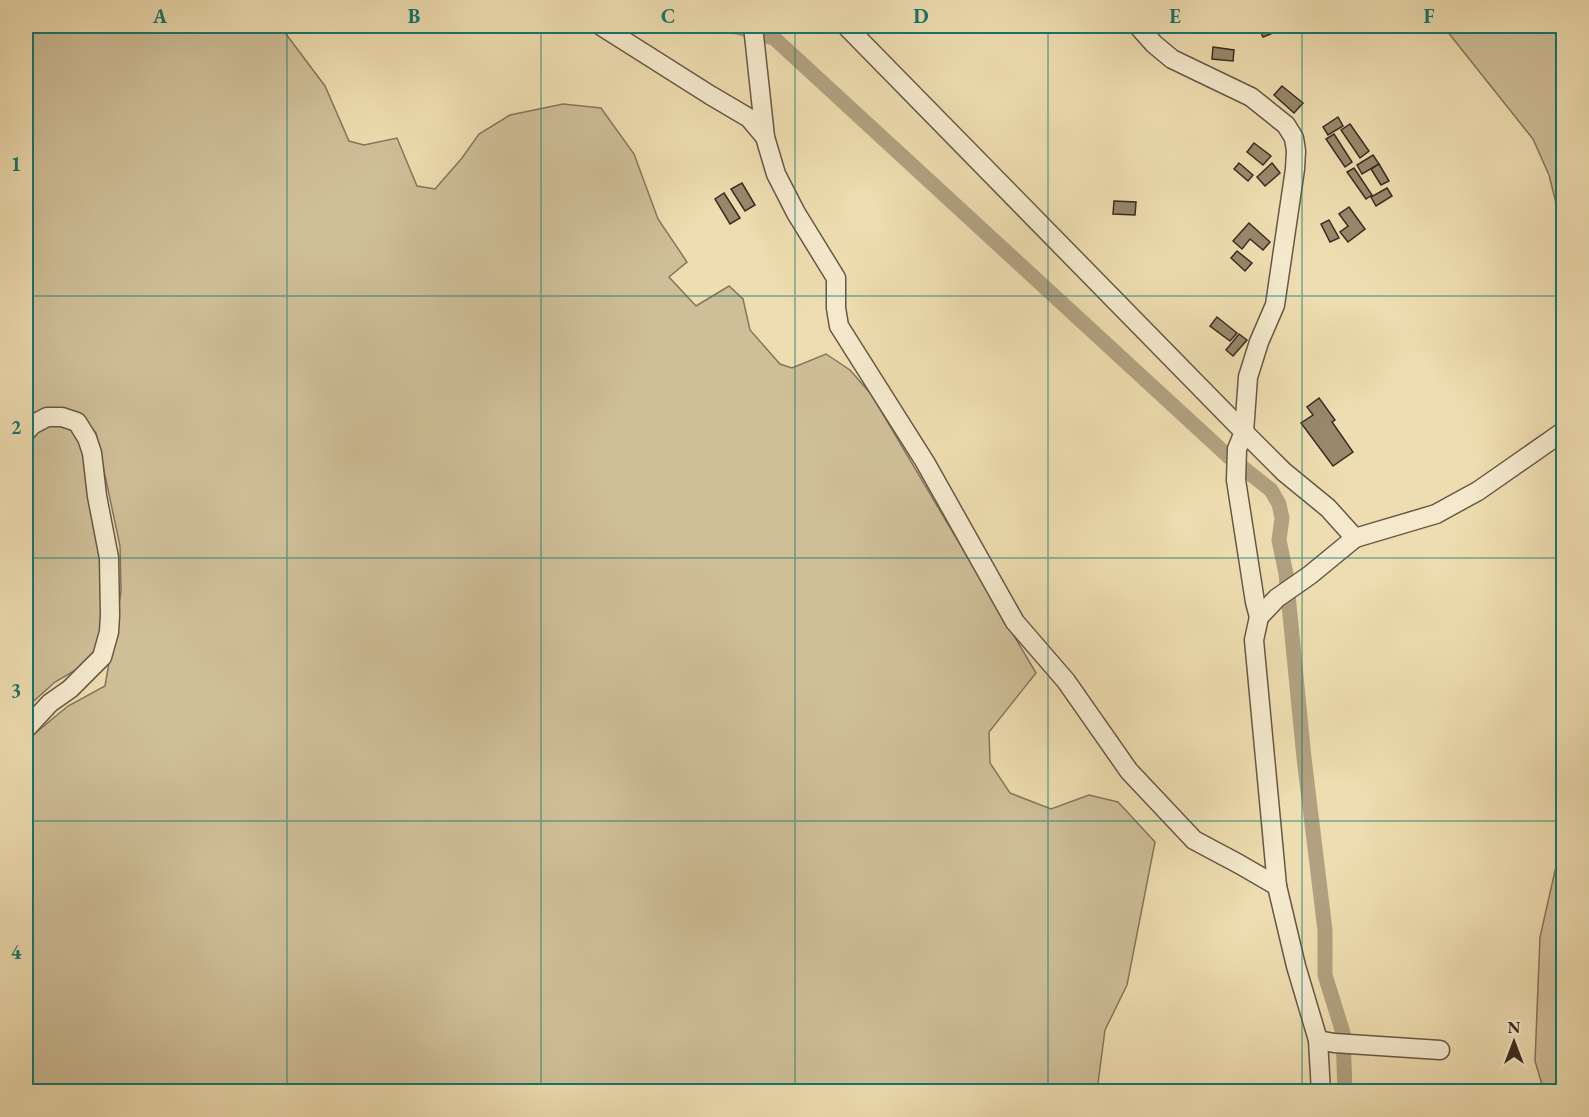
<svg xmlns="http://www.w3.org/2000/svg" width="1589" height="1117" viewBox="0 0 1589 1117" font-family="'EB Garamond',serif">
<rect width="100%" height="100%" fill="#eeddb0"/>
<filter id="stains"><feTurbulence type="fractalNoise" baseFrequency=".00333" numOctaves="4"/><feColorMatrix values="0 0 0 0 .2 0 0 0 0 .09 0 0 0 0 .02 0 0 0 .5 -.17"/></filter>
<radialGradient id="worn" r=".72"><stop offset=".6" stop-color="#630" stop-opacity="0"/><stop offset="1" stop-color="#630" stop-opacity=".3"/></radialGradient>
<g fill="#cfbf98" stroke="#84765d" stroke-width="1.5">
<path d="M26 26H280L325 86 349 141 364 145 397 138 417 186 435 189 462 158 479 134 510 115 563 104 601 108 634 154 658 219 687 262 669 277 696 306 729 286 743 299 750 330 780 364 792 368 826 354 850 370 871 394 1036 673 989 732 990 763 1010 793 1051 809 1089 795 1118 802 1155 842 1127 985 1105 1030 1097 1091H26V752L33 735 68 706 105 686 121 592 120 546 96 433 82 415 26 421Z"/>
<path d="M1443 26H1563V231L1549 175 1533 139Z"/>
<path d="M51 424H63L76 434 86 451 100 553 102 620 100 641 91 661 55 682 26 708V439Z"/>
<path d="M1563 854V1091H1544L1535 1061 1540 937 1557 862Z"/>
</g>
<g fill="none" stroke-linecap="round" stroke-linejoin="round">
<path stroke="#b1a180" stroke-width="15" d="M727 26 737 27 774 38 1228 456 1271 490 1279 504 1282 518 1279 540 1286 574 1304 758 1325 930V975L1343 1033 1345 1092"/>
</g>
<g fill="#98886c" stroke="#3a2c22" stroke-width="1.5">
<path d="M1258 26H1287L1288 27 1263 37Z"/>
<path d="M1213 47 1234 50 1233 61 1212 59Z"/>
<path d="M1282 86 1303 103 1294 113 1274 95Z"/>
<path d="M1338 117 1343 126 1328 135 1323 127Z"/>
<path d="M1350 124 1369 151 1360 158 1341 130Z"/>
<path d="M1334 134 1352 162 1345 167 1326 139Z"/>
<path d="M1254 143 1271 156 1263 165 1247 152Z"/>
<path d="M1373 155 1379 164 1362 174 1357 165Z"/>
<path d="M1239 163 1253 175 1248 181 1234 169Z"/>
<path d="M1272 163 1280 173 1265 186 1257 177Z"/>
<path d="M1379 164 1389 181 1381 185 1371 169Z"/>
<path d="M1354 168 1372 195 1366 199 1347 172Z"/>
<path d="M742 183 755 205 745 211 731 189Z"/>
<path d="M1387 188 1392 196 1376 206 1371 197Z"/>
<path d="M724 193 740 218 730 224 715 199Z"/>
<path d="M1114 201 1136 202 1135 215 1113 214Z"/>
<path d="M1349 207 1365 229 1348 242 1340 232 1348 226 1339 214Z"/>
<path d="M1329 220 1339 238 1330 242 1321 224Z"/>
<path d="M1249 223 1270 242 1263 250 1250 239 1242 249 1233 241Z"/>
<path d="M1237 251 1252 263 1245 271 1231 258Z"/>
<path d="M1217 317 1237 333 1230 341 1210 326Z"/>
<path d="M1239 334 1247 340 1233 356 1226 350Z"/>
<path d="M1319 398 1335 420 1332 422 1353 452 1333 466 1301 423 1313 415 1307 407Z"/>
</g>
<g fill="none" stroke-linecap="round" stroke-linejoin="round">
<g stroke="#675846" stroke-width="21">
<g id="minor">
<path d="M601 26 710 95 749 118 765 137"/>
<path d="M753 26 765 137 776 174 796 213 836 278V308L839 326 925 462 1015 622 1066 681 1129 771 1194 840 1239 864 1277 886"/>
<path d="M846 26 1244 432 1284 472 1328 508 1355 538 1436 514 1478 491 1564 431"/>
<path d="M1138 26 1154 44 1172 59 1251 97 1286 125 1294 138 1296 151 1295 169 1275 305 1259 342 1248 377 1244 432 1237 449 1236 480 1255 602 1259 617"/>
<path d="M26 432 32 425 47 417H62L77 422 87 438 92 453 97 496 109 558 110 615 109 632 102 657 70 689 50 703 26 729"/>
<path d="M1318 1040 1334 1043 1440 1050"/>
<path d="M1321 1092 1318 1040 1296 966 1277 886 1254 640 1259 617 1277 598 1310 575 1355 538"/>
</g>
</g>
<use href="#minor" stroke="#f4e9cc" stroke-width="18"/>
</g>
<path fill="none" stroke="#0f766e" stroke-width="1.5" stroke-opacity="0.55" d="M287 26V1092M541 26V1092M795 26V1092M1048 26V1092M1302 26V1092M26 296H1564M26 558H1564M26 821H1564"/>
<rect width="1589" height="1117" fill="none" stroke="#eeddb0" stroke-width="66"/>
<g transform="translate(1514 1042)" stroke="#f4e9cc" stroke-width="4.5" paint-order="stroke">
<path d="M0-4.5L10 22L0 15L-10 22Z" fill="#3a2c22"/>
<text y="-9" font-size="16" font-weight="bold" text-anchor="middle" fill="#3a2c22">N</text>
</g>
<rect x="33" y="33" width="1523" height="1051" fill="none" stroke="#0f766e" stroke-width="2"/>
<g font-size="20" text-anchor="middle" font-weight="bold" fill="#0f766e">
<text x="160" y="23">A</text>
<text x="414" y="23">B</text>
<text x="668" y="23">C</text>
<text x="921" y="23">D</text>
<text x="1175" y="23">E</text>
<text x="1429" y="23">F</text>
<text x="16" y="171">1</text>
<text x="16" y="434">2</text>
<text x="16" y="697">3</text>
<text x="16" y="959">4</text>
</g>
<rect width="100%" height="100%" filter="url(#stains)"/>
<rect width="100%" height="100%" fill="url(#worn)"/>
</svg>
